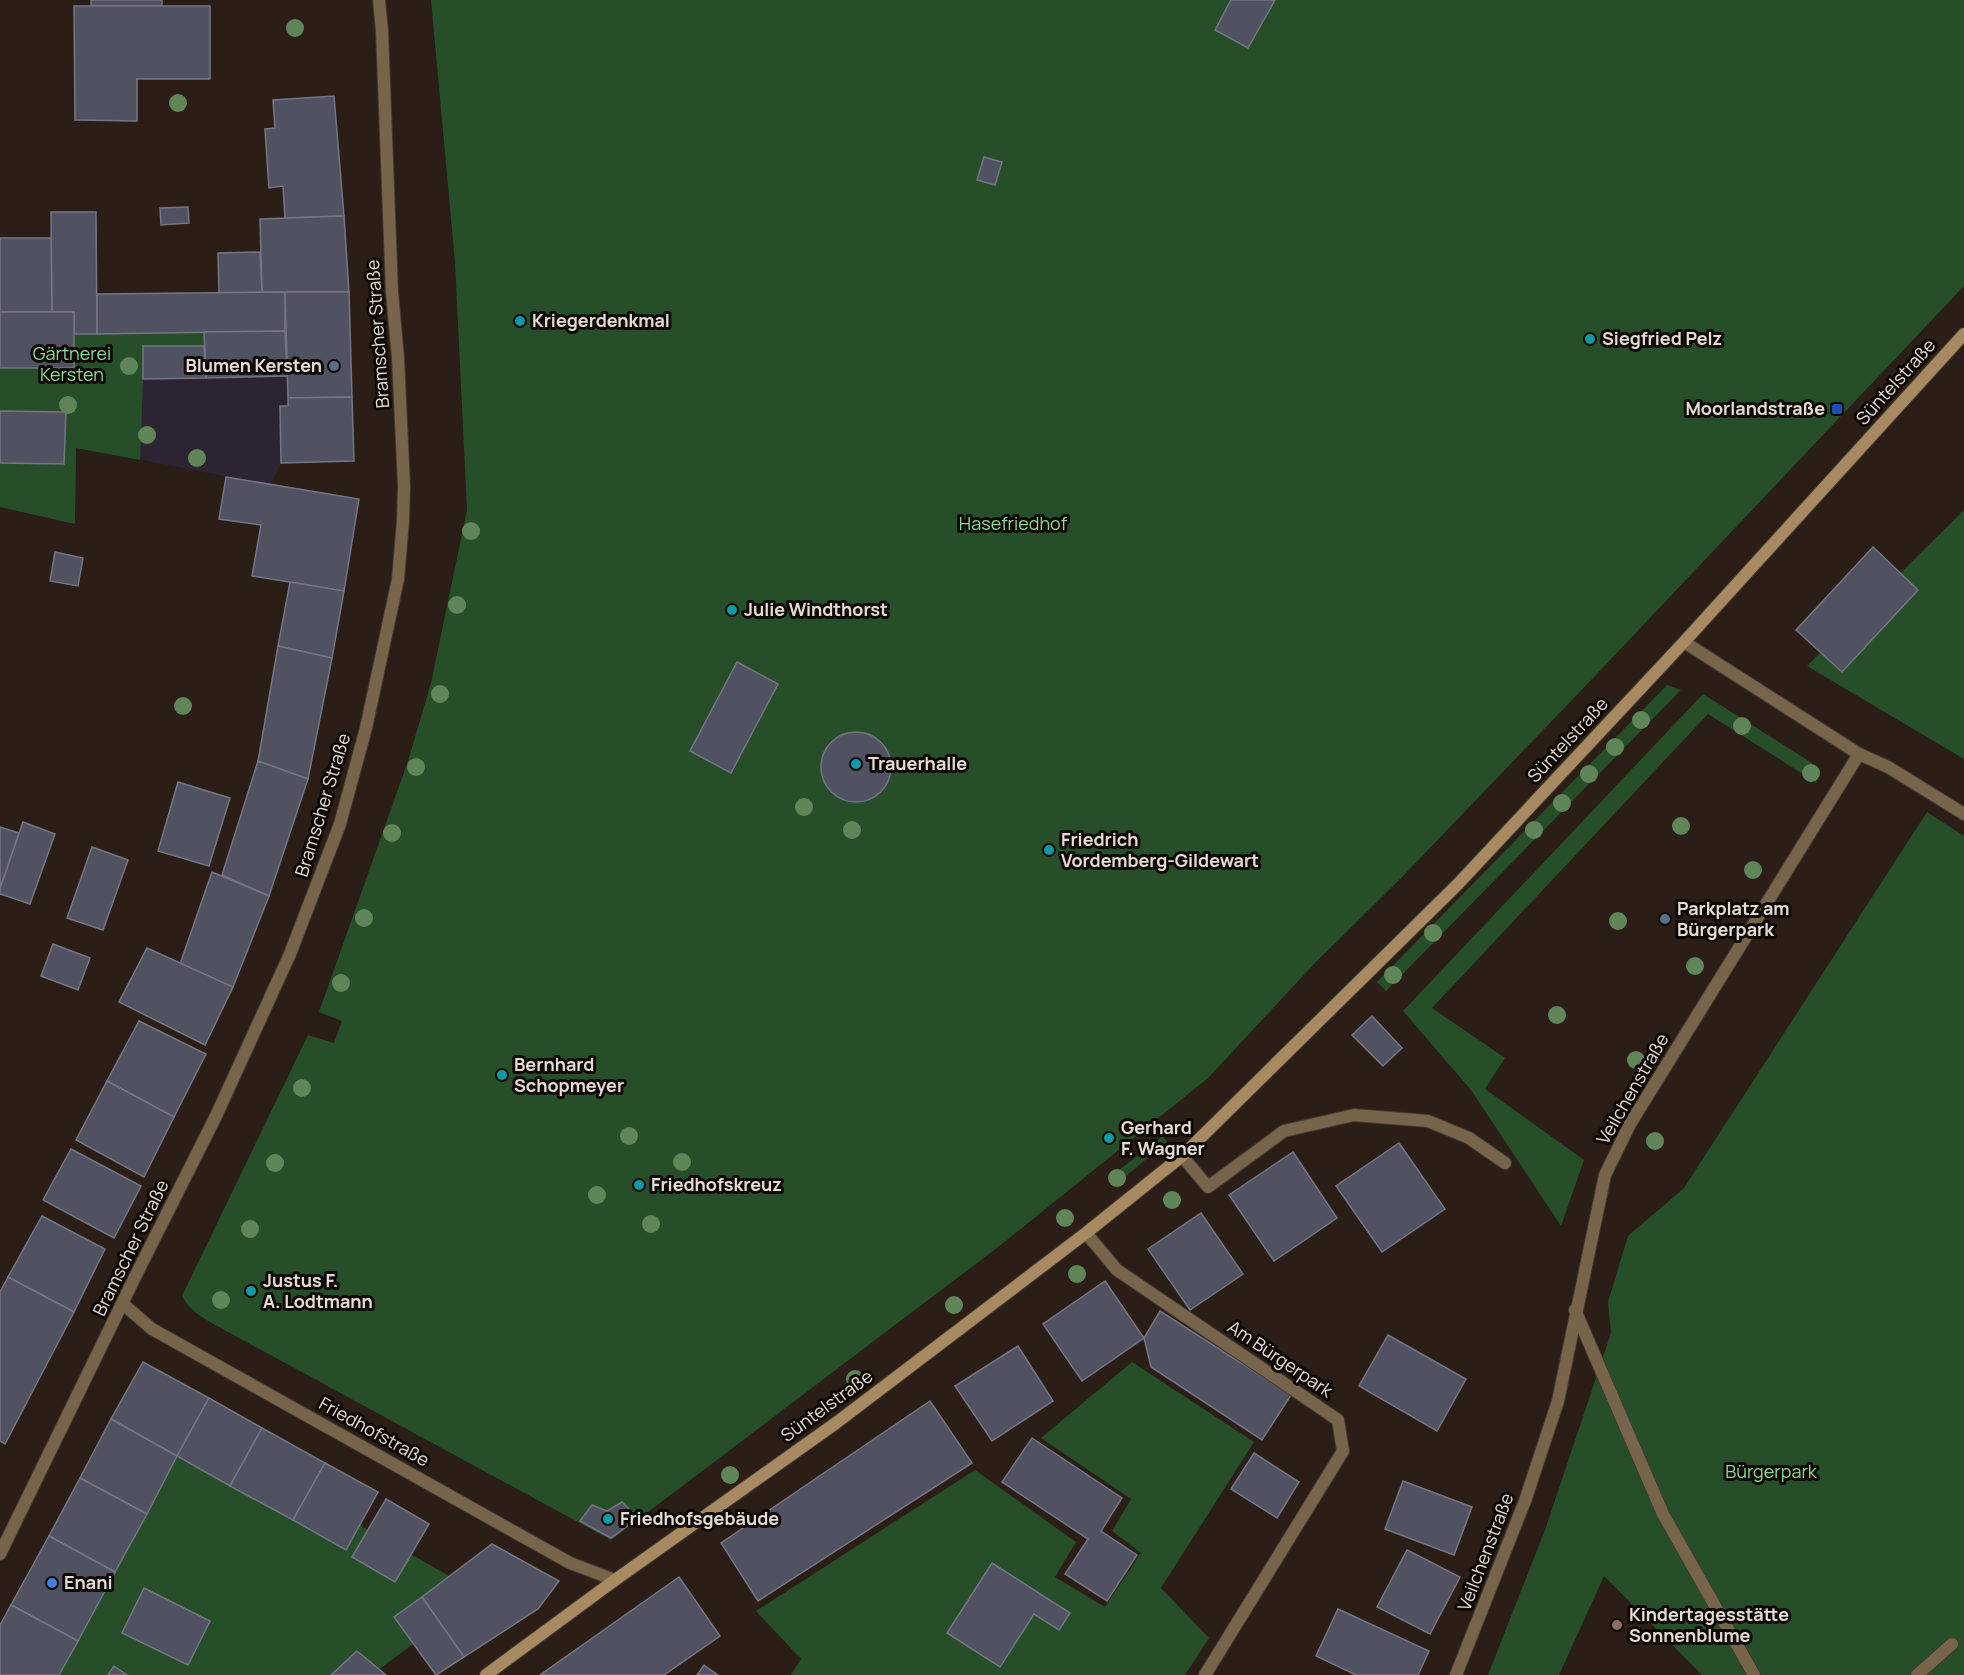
<svg xmlns="http://www.w3.org/2000/svg" width="1964" height="1675" viewBox="0 0 1964 1675" font-family="Manrope,sans-serif">
<rect width="100%" height="100%" fill="#2a1e16"/>
<path fill="#2d2433" d="M51 212H96L97 294 285 292 288 406 280 407 281 463 270 485 76 447 75 524 0 507V238H51Z"/>
<g fill="#264f29">
<path d="M431 0H1964V286L1594 677 1403 876 1314 964 1208 1078 1002 1244 611 1540 228 1332C211 1322 191 1314 182 1296L308 1035 334 1043 342 1021 319 1012 408 761 431 683 467 510 455 262Z"/>
<path d="M51 212H96L97 294 202 293 206 378 143 379 140 460 76 448 75 524 0 507V238H51Z"/>
<path d="M1964 510V759L1807 666Z"/>
<path d="M1667 685 1681 690 1386 991 1377 982Z"/>
<path d="M1703 694 1812 763 1817 783 1708 714 1432 1008 1505 1058 1485 1089 1584 1160 1561 1226 1471 1090 1403 1011Z"/>
<path d="M1927 812 1964 836V1675H1702L1604 1576 1559 1675H1488L1545 1530 1611 1333 1608 1302 1628 1236 1684 1188Z"/>
<path d="M1163 1136 1167 1142 1116 1184 1110 1177Z"/>
<path d="M1132 1362 1254 1442 1161 1588 1209 1638 1185 1675H791L801 1659 756 1611 975 1470 1076 1542 1055 1577 1105 1607 1141 1553 1112 1531 1131 1499 1041 1438Z"/>
<path d="M153 1408 481 1594 371 1675H15Z"/>
</g>
<g fill="#515261" stroke="#757685" stroke-width="1.5">
<rect x="91" y="0" width="71" height="6"/>
<path d="M1231 0H1275L1248 48 1215 30Z"/>
<path d="M74 6H210V79H137V121L75 120Z"/>
<path d="M334 96 344 216 285 218 283 186 269 188 265 129 275 128 273 100Z"/>
<path d="M984 157 1002 162 995 185 977 180Z"/>
<path d="M188 207 189 223 161 225 160 208Z"/>
<path d="M51 212H96L97 334H74V312H52Z"/>
<path d="M344 216 349 292H262L260 219Z"/>
<path d="M0 238H51L52 312H0Z"/>
<path d="M260 252 262 292 219 293 218 253Z"/>
<path d="M285 292V331L97 334V294Z"/>
<path d="M285 292H349L352 397 288 398Z"/>
<rect x="0" y="312" width="74" height="56"/>
<path d="M285 331 287 376 206 378 204 332Z"/>
<path d="M143 346H204L206 378 143 379Z"/>
<path d="M352 397 354 461 281 463 280 406H288V398Z"/>
<path d="M0 411 66 412 64 464 0 463Z"/>
<path d="M226 477 359 499 344 591 252 576 261 525 219 519Z"/>
<path d="M1873 547 1918 590 1842 672 1796 630Z"/>
<path d="M55 552 83 558 78 586 50 581Z"/>
<path d="M290 582 344 591 332 658 278 646Z"/>
<path d="M278 646 332 658 308 779 258 761Z"/>
<path d="M737 662 778 684 731 773 690 751Z"/>
<circle cx="856" cy="767" r="35"/>
<path d="M258 761 308 779 269 896 222 875Z"/>
<path d="M178 782 230 798 209 866 158 851Z"/>
<path d="M23 822 55 834 30 904 0 894V888Z"/>
<path d="M0 827 19 833 0 888Z"/>
<path d="M92 847 128 860 103 930 67 918Z"/>
<path d="M212 872 269 896 233 987 180 964Z"/>
<path d="M53 944 90 958 78 990 41 976Z"/>
<path d="M147 948 233 987 205 1045 119 1002Z"/>
<path d="M1372 1016 1402 1048 1383 1066 1352 1035Z"/>
<path d="M139 1021 206 1054 174 1117 107 1081Z"/>
<path d="M107 1081 174 1117 144 1177 76 1140Z"/>
<path d="M1399 1143 1445 1209 1382 1252 1336 1186Z"/>
<path d="M71 1149 141 1186 114 1238 43 1200Z"/>
<path d="M1293 1152 1337 1218 1274 1261 1229 1195Z"/>
<path d="M1201 1213 1243 1274 1190 1310 1148 1249Z"/>
<path d="M42 1216 105 1249 74 1312 8 1277Z"/>
<path d="M8 1277 74 1312 5 1444 0 1441V1292Z"/>
<path d="M1105 1281 1144 1338 1082 1381 1043 1324Z"/>
<path d="M1160 1311 1291 1395 1262 1440 1151 1367 1144 1338Z"/>
<path d="M1388 1335 1466 1379 1437 1431 1359 1386Z"/>
<path d="M1018 1346 1053 1401 992 1441 955 1386Z"/>
<path d="M143 1362 209 1398 177 1456 111 1419Z"/>
<path d="M209 1398 262 1428 230 1486 177 1456Z"/>
<path d="M930 1401 972 1463 758 1601 721 1543Z"/>
<path d="M111 1419 177 1456 147 1514 80 1478Z"/>
<path d="M262 1428 325 1463 293 1520 230 1486Z"/>
<path d="M1032 1438 1122 1498 1101 1531 1137 1555 1107 1601 1065 1574 1088 1539 1002 1482Z"/>
<path d="M1254 1453 1299 1482 1277 1518 1231 1489Z"/>
<path d="M325 1463 378 1492 346 1550 293 1520Z"/>
<path d="M80 1478 147 1514 115 1572 49 1536Z"/>
<path d="M1403 1481 1472 1507 1454 1555 1385 1529Z"/>
<path d="M386 1499 429 1524 395 1582 352 1557Z"/>
<path d="M622 1502 638 1518 611 1538 580 1521 592 1505 607 1511Z"/>
<path d="M49 1536 115 1572 78 1641 11 1605Z"/>
<path d="M492 1544 559 1581 538 1609 464 1657 422 1597Z"/>
<path d="M1407 1550 1460 1577 1430 1634 1377 1607Z"/>
<path d="M992 1563 1070 1613 1059 1630 1034 1614 1000 1667 947 1633Z"/>
<path d="M679 1577 720 1636 664 1675H540Z"/>
<path d="M144 1588 210 1621 188 1665 122 1633Z"/>
<path d="M422 1597 464 1657 436 1675 394 1617Z"/>
<path d="M11 1605 78 1641 59 1675H0V1625Z"/>
<path d="M1338 1609 1429 1651 1418 1675H1356L1316 1656Z"/>
<path d="M357 1651 386 1675H331Z"/>
<path d="M704 1665 718 1675H697Z"/>
<path d="M114 1666 127 1675H108Z"/>
</g>
<g fill="none" stroke-linecap="round" stroke-linejoin="round">
<g stroke="#443931" stroke-width="14">
<g id="lane">
<path d="M1859 754 1888 767 1964 814"/>
<path d="M1182 1156 1208 1187 1284 1131 1354 1115 1428 1121 1469 1138 1505 1163"/>
<path d="M1575 1310 1663 1514 1754 1675"/>
<path d="M1917 1675 1952 1644"/>
</g>
</g>
<g stroke="#443931" stroke-width="14">
<g id="street">
<path d="M1086 1233 1117 1270 1338 1420 1343 1451 1205 1675"/>
<path d="M123 1304 152 1329 570 1563 615 1580"/>
<path d="M0 1554 135 1277 216 1116 290 954 340 824 366 728 398 579 403 521 404 486 398 358 392 292 382 31 379 0"/>
<path d="M1456 1675 1525 1501 1558 1401 1605 1175 1630 1124 1859 754 1684 642"/>
</g>
</g>
<g stroke="#443931" stroke-width="14">
<path id="secondary" d="M486 1675 615 1580 836 1423 1086 1233 1182 1156 1458 884 1684 642 1964 334"/>
</g>
<use href="#lane" stroke="#76644b" stroke-width="12"/>
<use href="#street" stroke="#76644b" stroke-width="12"/>
<use href="#secondary" stroke="#a78a61" stroke-width="12"/>
</g>
<g fill="#608559">
<circle cx="295" cy="28" r="9"/>
<circle cx="178" cy="103" r="9"/>
<circle cx="129" cy="366" r="9"/>
<circle cx="68" cy="405" r="9"/>
<circle cx="147" cy="435" r="9"/>
<circle cx="197" cy="458" r="9"/>
<circle cx="471" cy="531" r="9"/>
<circle cx="457" cy="605" r="9"/>
<circle cx="440" cy="694" r="9"/>
<circle cx="183" cy="706" r="9"/>
<circle cx="1641" cy="720" r="9"/>
<circle cx="1742" cy="726" r="9"/>
<circle cx="1615" cy="747" r="9"/>
<circle cx="416" cy="767" r="9"/>
<circle cx="1811" cy="773" r="9"/>
<circle cx="1589" cy="774" r="9"/>
<circle cx="1562" cy="803" r="9"/>
<circle cx="804" cy="807" r="9"/>
<circle cx="1681" cy="826" r="9"/>
<circle cx="852" cy="830" r="9"/>
<circle cx="1534" cy="830" r="9"/>
<circle cx="392" cy="833" r="9"/>
<circle cx="1753" cy="870" r="9"/>
<circle cx="364" cy="918" r="9"/>
<circle cx="1618" cy="921" r="9"/>
<circle cx="1433" cy="933" r="9"/>
<circle cx="1695" cy="966" r="9"/>
<circle cx="1393" cy="975" r="9"/>
<circle cx="341" cy="983" r="9"/>
<circle cx="1557" cy="1015" r="9"/>
<circle cx="1636" cy="1060" r="9"/>
<circle cx="302" cy="1088" r="9"/>
<circle cx="629" cy="1136" r="9"/>
<circle cx="1655" cy="1141" r="9"/>
<circle cx="682" cy="1162" r="9"/>
<circle cx="275" cy="1163" r="9"/>
<circle cx="1117" cy="1178" r="9"/>
<circle cx="597" cy="1195" r="9"/>
<circle cx="1172" cy="1200" r="9"/>
<circle cx="1065" cy="1218" r="9"/>
<circle cx="651" cy="1224" r="9"/>
<circle cx="250" cy="1229" r="9"/>
<circle cx="1077" cy="1274" r="9"/>
<circle cx="221" cy="1300" r="9"/>
<circle cx="954" cy="1305" r="9"/>
<circle cx="855" cy="1379" r="9"/>
<circle cx="730" cy="1475" r="9"/>
</g>
<g fill="#0f9aa8" stroke="#0f0906" stroke-width="2">
<circle cx="520" cy="321" r="6"/>
<circle cx="1590" cy="339" r="6"/>
<circle cx="732" cy="610" r="6"/>
<circle cx="856" cy="764" r="6"/>
<circle cx="1049" cy="850" r="6"/>
<circle cx="502" cy="1075" r="6"/>
<circle cx="1109" cy="1138" r="6"/>
<circle cx="639" cy="1185" r="6"/>
<circle cx="251" cy="1291" r="6"/>
<circle cx="608" cy="1519" r="6"/>
</g>
<g fill="#5c6f8a" stroke="#0f0906" stroke-width="2">
<circle cx="334" cy="366" r="6"/>
<circle cx="1665" cy="919" r="6"/>
</g>
<rect fill="#1a4fb4" stroke="#0f0906" stroke-width="2" x="1831" y="403" width="12" height="12" rx="3"/>
<circle fill="#3f7fe0" stroke="#0f0906" stroke-width="2" cx="52" cy="1583" r="6"/>
<circle fill="#8d6e63" stroke="#0f0906" stroke-width="2" cx="1617" cy="1625" r="6"/>
<g text-anchor="middle" stroke-width="6" stroke-linejoin="round" paint-order="stroke">
<g font-size="18" font-weight="bold" fill="#e4dcd6" stroke="#0f0906" text-anchor="start">
<text x="532" y="327">Kriegerdenkmal</text>
<text x="1602" y="345">Siegfried Pelz</text>
<text x="322" y="372" text-anchor="end">Blumen Kersten</text>
<text x="1825" y="415" text-anchor="end">Moorlandstraße</text>
<text x="744" y="616">Julie Windthorst</text>
<text x="868" y="770">Trauerhalle</text>
<text x="1061" y="846">Friedrich<tspan x="1061" dy="21">Vordemberg-Gildewart</tspan></text>
<text x="1677" y="915">Parkplatz am<tspan x="1677" dy="21">Bürgerpark</tspan></text>
<text x="514" y="1071">Bernhard<tspan x="514" dy="21">Schopmeyer</tspan></text>
<text x="1121" y="1134">Gerhard<tspan x="1121" dy="21">F. Wagner</tspan></text>
<text x="651" y="1191">Friedhofskreuz</text>
<text x="263" y="1287">Justus F.<tspan x="263" dy="21">A. Lodtmann</tspan></text>
<text x="620" y="1525">Friedhofsgebäude</text>
<text x="64" y="1589">Enani</text>
<text x="1629" y="1621">Kindertagesstätte<tspan x="1629" dy="21">Sonnenblume</tspan></text>
</g>
<g font-size="18" fill="#e4dcd6" stroke="#0f0906">
<text transform="translate(378 334) rotate(-94)" y="6">Bramscher Straße</text>
<text transform="translate(1896 382) rotate(-48)" y="6">Süntelstraße</text>
<text transform="translate(1568 740) rotate(-47)" y="6">Süntelstraße</text>
<text transform="translate(323 805) rotate(-73)" y="6">Bramscher Straße</text>
<text transform="translate(1633 1089) rotate(-60)" y="6">Veilchenstraße</text>
<text transform="translate(131 1248) rotate(-64)" y="6">Bramscher Straße</text>
<text transform="translate(1280 1359) rotate(34)" y="6">Am Bürgerpark</text>
<text transform="translate(827 1406) rotate(-36)" y="6">Süntelstraße</text>
<text transform="translate(374 1432) rotate(29)" y="6">Friedhofstraße</text>
<text transform="translate(1486 1552) rotate(-69)" y="6">Veilchenstraße</text>
</g>
<g font-size="18" fill="#8cd990" stroke="#0f0906">
<text x="72" y="360">Gärtnerei<tspan x="72" dy="21">Kersten</tspan></text>
<text x="1013" y="530">Hasefriedhof</text>
<text x="1771" y="1478">Bürgerpark</text>
</g>
</g>
</svg>
